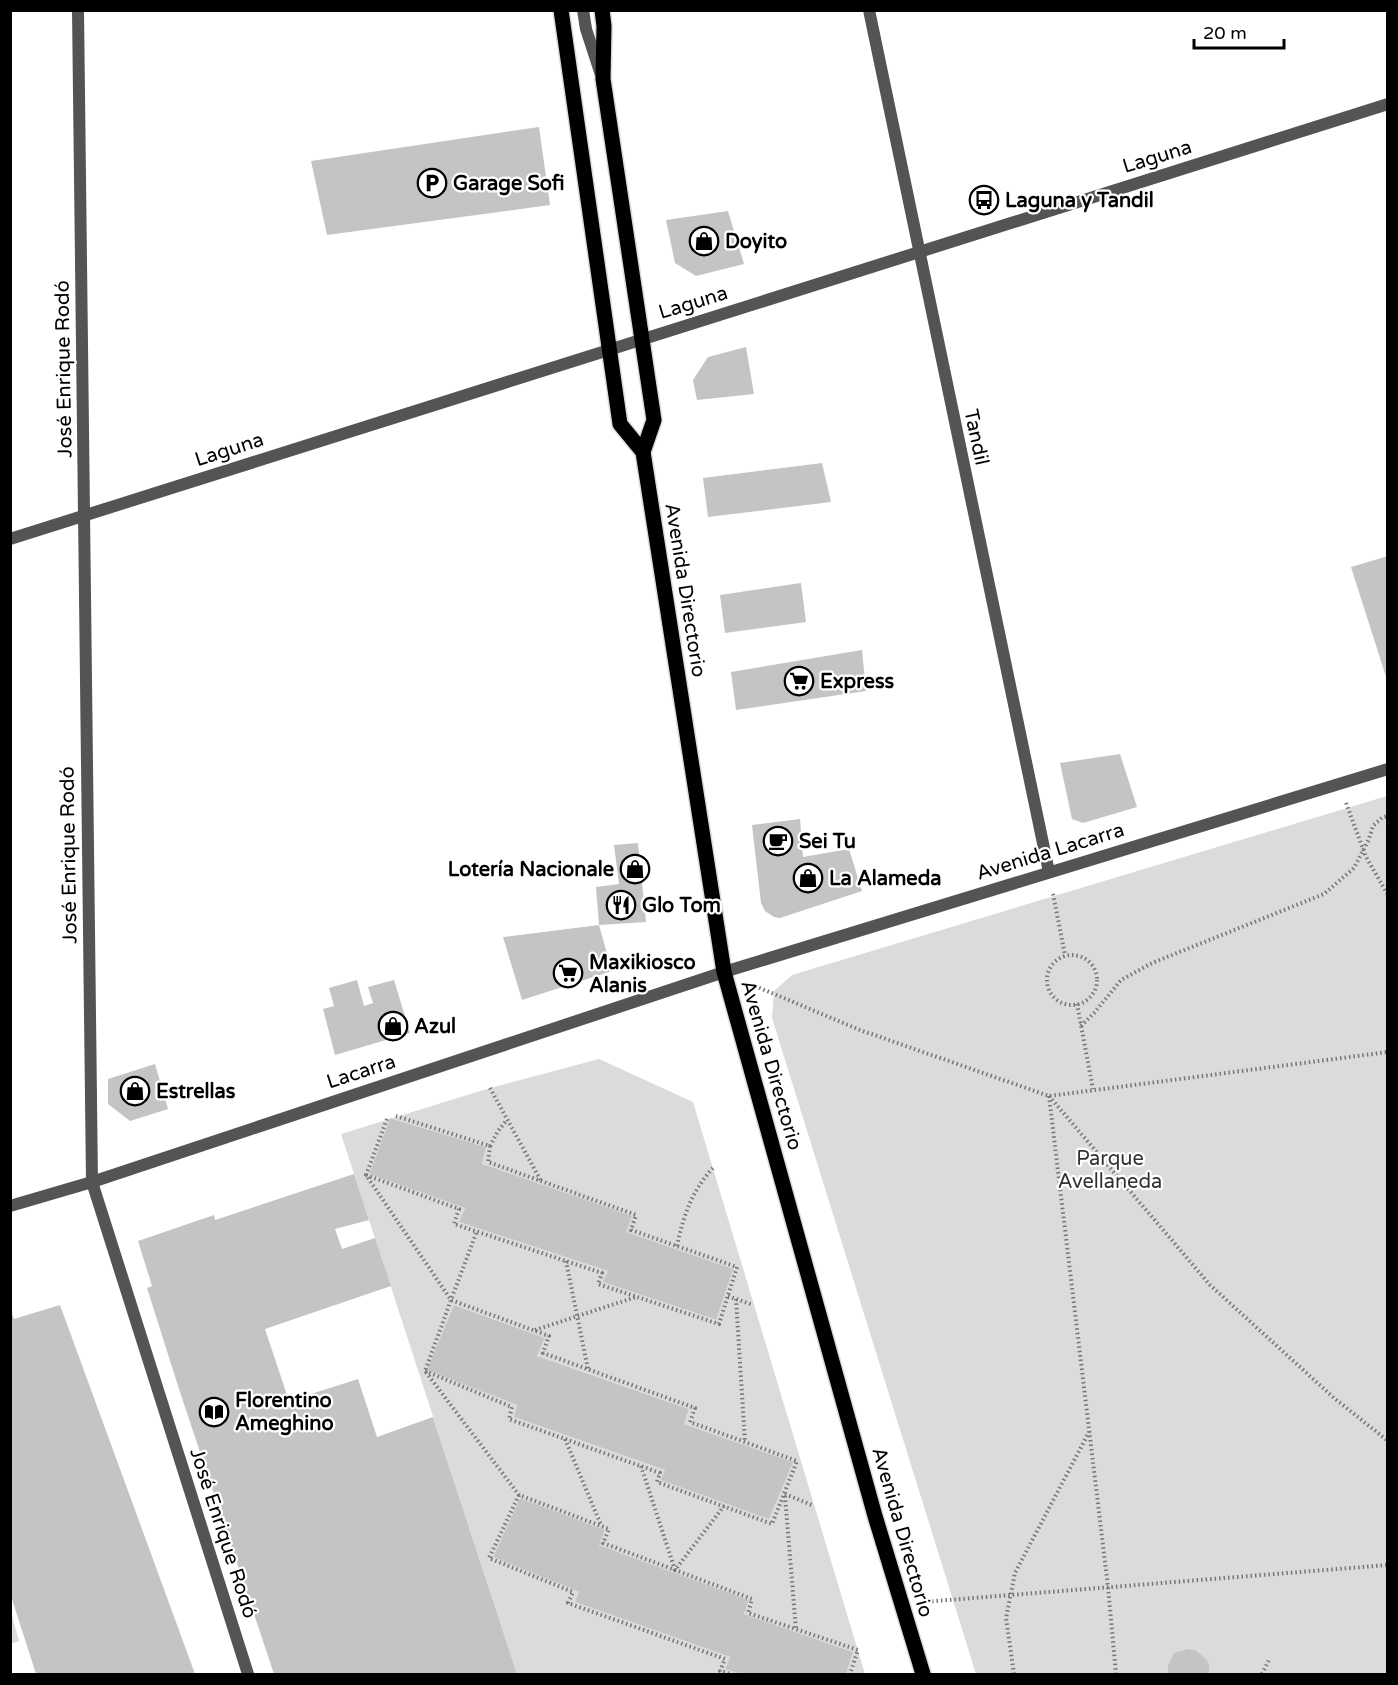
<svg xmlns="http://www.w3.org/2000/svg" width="1398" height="1685" viewBox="0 0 1398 1685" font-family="'Varela Round',sans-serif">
<rect width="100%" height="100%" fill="#fff"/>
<g fill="#dbdbdb" fill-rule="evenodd">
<path d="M1387 796V1674H976L772 1018 774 991 792 975Z"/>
<path d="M599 1059 693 1102 865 1674H846L853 1652 744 1614 749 1600 599 1545 605 1530 520 1498 493 1557 579 1592 575 1602 730 1657 725 1669 741 1674H517L341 1134 490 1088ZM390 1118 486 1147 482 1164 626 1232 715 1320 604 1282 608 1271 459 1222 465 1208 369 1174ZM454 1305 545 1338 537 1356 689 1409 684 1424 792 1462 769 1519 665 1470 514 1417 517 1405 428 1370Z"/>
<path d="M11 1612 19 1641 11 1644H10Z"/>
</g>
<g fill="#c4c4c4">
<path d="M539 127 550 205 327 235 311 161Z"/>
<path d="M728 211 744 264 696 276 675 263 666 220Z"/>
<path d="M746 347 754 394 697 400 693 380 708 357Z"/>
<path d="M822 463 831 502 708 517 703 478Z"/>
<path d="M1388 556V680H1387L1351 567Z"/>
<path d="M801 583 806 622 725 633 720 595Z"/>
<path d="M862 650 866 691 736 710 731 672Z"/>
<path d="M1120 754 1137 807 1083 823 1072 819 1060 763Z"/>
<path d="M800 819 803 857 849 849 862 891 780 918 774 917 765 911 761 903 752 825Z"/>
<path d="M638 843 646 922 599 925 596 887 619 884 614 845Z"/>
<path d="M599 925 612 971 522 1000 503 937Z"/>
<path d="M357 980 364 1006 373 1003 368 987 394 980 410 1033 335 1055 323 1009 334 1006 329 988Z"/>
<path d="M155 1064 168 1109 130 1121 108 1104V1079Z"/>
<path d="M390 1118 486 1147 482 1164 632 1216 626 1232 733 1269 716 1320 603 1282 608 1271 459 1222 465 1208 369 1174Z"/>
<path d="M354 1174 369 1220 335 1229 342 1249 375 1238 391 1286 265 1329 289 1401 358 1379 377 1437 433 1417 517 1674H274L179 1389 147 1288 152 1286 138 1241 214 1215 215 1220Z"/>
<path d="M60 1305 195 1674H36L10 1593V1309L14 1319Z"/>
<path d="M454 1305 545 1338 537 1356 689 1409 684 1424 793 1462 769 1519 661 1480 665 1470 514 1417 517 1405 427 1370Z"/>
<path d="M520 1498 605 1530 599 1545 749 1600 744 1614 853 1652 846 1674H741L725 1669 730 1657 575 1602 579 1592 493 1557Z"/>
<path d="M1188 1649 1195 1650 1206 1659 1209 1665V1674H1168V1666L1174 1653Z"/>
</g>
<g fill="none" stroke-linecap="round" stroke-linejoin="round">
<g stroke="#dbdbdb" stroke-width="18">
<g id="primary">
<path d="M561 10 620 424 643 452"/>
<path d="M602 10 604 26 603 79 654 420 643 452 724 972 875 1516 923 1674"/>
</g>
</g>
<g stroke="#767676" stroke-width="4" stroke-dasharray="1.5 3" stroke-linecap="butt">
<path d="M1346 803 1366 857 1388 895"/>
<path d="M1053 894 1065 955"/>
<circle cx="1072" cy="980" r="25"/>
<path d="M755 986 860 1030 1049 1096 1388 1052"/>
<path d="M1077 1004 1093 1089"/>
<path d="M1081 1026 1094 1013 1121 980 1152 963 1324 894 1354 868 1369 839 1373 826 1383 817 1388 816"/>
<path d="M490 1088 541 1181"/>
<path d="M1049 1096 1108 1587 1116 1674"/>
<path d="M1049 1096 1210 1285 1334 1398 1388 1441"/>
<path d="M387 1119 366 1175 451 1300 425 1371 519 1495 609 1529 603 1543 752 1599 748 1613 858 1650 850 1674"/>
<path d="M490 1146 498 1131 507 1120"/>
<path d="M366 1175 459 1209 454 1224 602 1273 598 1284 719 1324 737 1267 631 1230 636 1215 488 1162 490 1146 396 1116"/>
<path d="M677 1246C683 1217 692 1190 713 1168"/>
<path d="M566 1261 588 1369"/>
<path d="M728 1296 753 1305"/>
<path d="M736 1299 745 1442"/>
<path d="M535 1330 636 1297"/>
<path d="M425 1371 512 1407 509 1419 660 1473 657 1482 772 1524 797 1461 690 1422 695 1408 543 1353 549 1336 451 1300 477 1231"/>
<path d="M565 1439 601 1525"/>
<path d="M641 1466 675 1570 724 1506"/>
<path d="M785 1494 814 1506"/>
<path d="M519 1495 489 1558 573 1592 568 1603 725 1659 720 1671 731 1674"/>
<path d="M785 1496 796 1630"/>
<path d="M923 1602 1388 1565"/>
<path d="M1014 1674 1006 1618 1015 1573 1089 1432"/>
<path d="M1262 1674 1270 1658"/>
</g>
<path stroke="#545454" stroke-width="12" d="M583 10 586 29 600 72"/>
<g stroke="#545454" stroke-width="12">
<path d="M78 10 92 1182 248 1674"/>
<path d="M869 10 1049 872"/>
<path d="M10 539 1388 104"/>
</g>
<path stroke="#545454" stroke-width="12" d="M10 1206 92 1182 724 972 1388 769"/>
<use href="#primary" stroke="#000" stroke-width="15"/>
</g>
<defs>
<g id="parking-ring" transform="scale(1.5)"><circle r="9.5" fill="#fff" stroke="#000" stroke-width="1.5"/><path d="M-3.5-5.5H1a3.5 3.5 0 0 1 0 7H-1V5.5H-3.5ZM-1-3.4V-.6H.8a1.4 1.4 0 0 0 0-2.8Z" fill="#000"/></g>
<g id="bus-ring" transform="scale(1.5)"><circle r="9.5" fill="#fff" stroke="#000" stroke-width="1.5"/><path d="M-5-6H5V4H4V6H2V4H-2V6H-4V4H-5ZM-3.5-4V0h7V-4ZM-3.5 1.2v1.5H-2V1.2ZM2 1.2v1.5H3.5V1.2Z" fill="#000"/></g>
<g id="shop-ring" transform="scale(1.5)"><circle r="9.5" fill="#fff" stroke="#000" stroke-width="1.5"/><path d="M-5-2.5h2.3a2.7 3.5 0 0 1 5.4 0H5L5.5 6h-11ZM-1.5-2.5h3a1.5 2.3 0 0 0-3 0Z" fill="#000"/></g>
<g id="supermarket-ring" transform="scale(1.5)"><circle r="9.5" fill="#fff" stroke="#000" stroke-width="1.5"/><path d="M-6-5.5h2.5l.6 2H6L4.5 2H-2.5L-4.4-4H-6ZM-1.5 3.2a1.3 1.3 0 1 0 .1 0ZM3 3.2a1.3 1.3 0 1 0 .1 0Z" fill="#000"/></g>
<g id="cafe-ring" transform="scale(1.5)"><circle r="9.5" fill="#fff" stroke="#000" stroke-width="1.5"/><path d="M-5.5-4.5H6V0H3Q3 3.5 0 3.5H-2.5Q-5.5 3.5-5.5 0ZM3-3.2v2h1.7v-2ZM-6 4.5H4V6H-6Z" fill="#000"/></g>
<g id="restaurant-ring" transform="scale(1.5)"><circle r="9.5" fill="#fff" stroke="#000" stroke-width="1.5"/><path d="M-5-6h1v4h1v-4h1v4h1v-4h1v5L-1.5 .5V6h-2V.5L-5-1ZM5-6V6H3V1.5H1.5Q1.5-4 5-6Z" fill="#000"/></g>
<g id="library-ring" transform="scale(1.5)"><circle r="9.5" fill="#fff" stroke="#000" stroke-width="1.5"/><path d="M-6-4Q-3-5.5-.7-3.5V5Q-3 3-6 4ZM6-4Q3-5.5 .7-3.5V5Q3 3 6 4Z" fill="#000"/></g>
</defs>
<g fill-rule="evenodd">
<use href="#parking-ring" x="432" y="183"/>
<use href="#bus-ring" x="984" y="200"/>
<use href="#shop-ring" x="704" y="241"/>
<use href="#supermarket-ring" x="799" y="681"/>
<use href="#cafe-ring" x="778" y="841"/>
<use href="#shop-ring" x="635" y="869"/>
<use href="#shop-ring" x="808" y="878"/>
<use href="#restaurant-ring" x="621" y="905"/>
<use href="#supermarket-ring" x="568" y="973"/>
<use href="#shop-ring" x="393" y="1026"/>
<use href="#shop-ring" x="135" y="1091"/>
<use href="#library-ring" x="214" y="1412"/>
</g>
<g text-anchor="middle" stroke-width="4.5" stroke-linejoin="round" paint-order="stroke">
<g font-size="20" fill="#000" stroke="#fff">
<text transform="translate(1157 156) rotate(-17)" y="7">Laguna</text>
<text transform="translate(693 302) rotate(-17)" y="7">Laguna</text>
<text transform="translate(63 369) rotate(-91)" y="7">José Enrique Rodó</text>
<text transform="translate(977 437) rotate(78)" y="7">Tandil</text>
<text transform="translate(229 449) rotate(-18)" y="7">Laguna</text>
<text transform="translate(686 590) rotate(81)" y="7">Avenida Directorio</text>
<text transform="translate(1050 851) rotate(-17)" y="7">Avenida Lacarra</text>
<text transform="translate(68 855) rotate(-91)" y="7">José Enrique Rodó</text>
<text transform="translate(772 1065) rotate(74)" y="7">Avenida Directorio</text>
<text transform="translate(361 1071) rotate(-18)" y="7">Lacarra</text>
<text transform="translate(903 1532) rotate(74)" y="7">Avenida Directorio</text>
<text transform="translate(224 1533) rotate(72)" y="7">José Enrique Rodó</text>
</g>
<g font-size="20" font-weight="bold" fill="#000" stroke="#fff" text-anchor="start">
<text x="453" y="190">Garage Sofi</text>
<text x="1005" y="207">Laguna y Tandil</text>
<text x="725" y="248">Doyito</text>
<text x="820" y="688">Express</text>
<text x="799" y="848">Sei Tu</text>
<text x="614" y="876" text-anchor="end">Lotería Nacionale</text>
<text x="829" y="885">La Alameda</text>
<text x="642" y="912">Glo Tom</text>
<text x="589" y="969">Maxikiosco<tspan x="589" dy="23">Alanis</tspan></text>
<text x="414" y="1033">Azul</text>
<text x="156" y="1098">Estrellas</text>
<text x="235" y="1407">Florentino<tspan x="235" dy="23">Ameghino</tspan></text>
</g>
<g font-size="20" fill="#323232" stroke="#fff">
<text x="1110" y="1165">Parque<tspan x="1110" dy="23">Avellaneda</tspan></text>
</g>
</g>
<rect width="1398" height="1685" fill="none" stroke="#000000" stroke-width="24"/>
<path d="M1194 39v9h90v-9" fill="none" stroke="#000000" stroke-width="3"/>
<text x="1203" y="39" font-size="18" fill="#000000" stroke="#ffffff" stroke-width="4.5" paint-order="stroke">20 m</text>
</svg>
